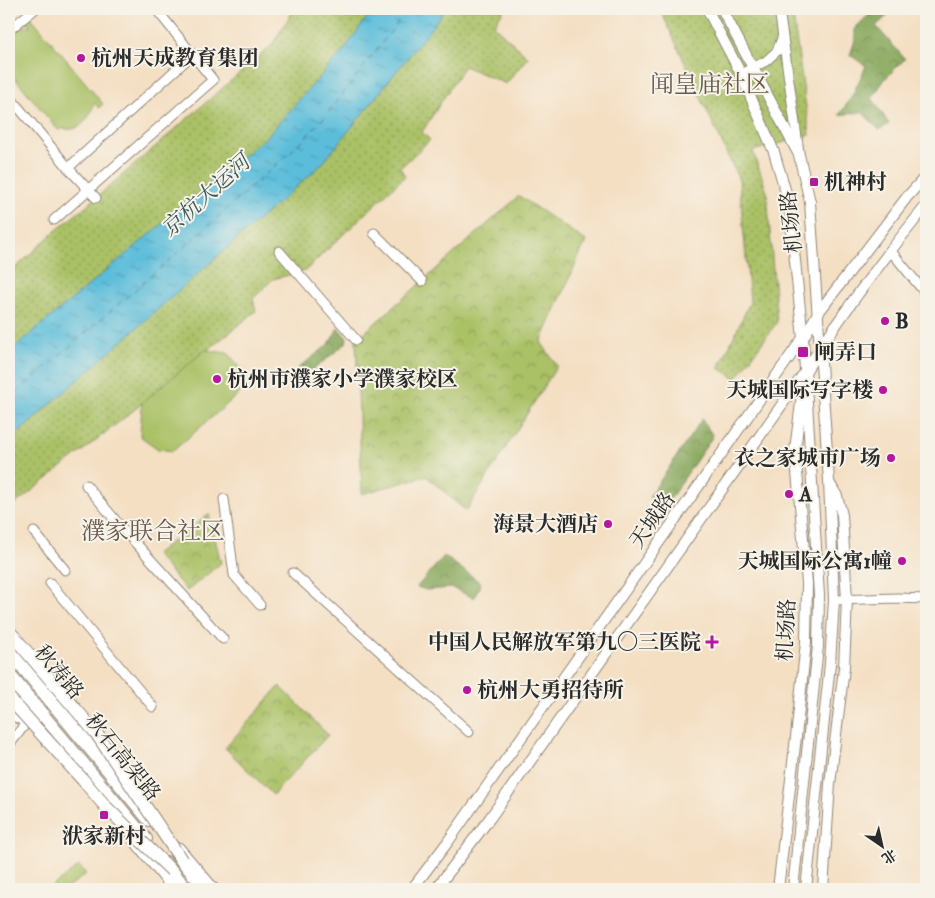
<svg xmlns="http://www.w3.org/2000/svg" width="935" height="898" viewBox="0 0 935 898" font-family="'IM FELL Double Pica','Noto Serif SC',serif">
<defs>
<pattern id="grass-dots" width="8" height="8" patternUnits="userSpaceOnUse" patternTransform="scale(1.25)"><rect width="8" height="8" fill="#aac166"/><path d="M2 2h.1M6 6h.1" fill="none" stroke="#8b9d54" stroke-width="1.8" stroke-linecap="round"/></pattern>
<pattern id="forest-crowns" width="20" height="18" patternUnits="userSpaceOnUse" patternTransform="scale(1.25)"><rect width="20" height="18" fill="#87a75b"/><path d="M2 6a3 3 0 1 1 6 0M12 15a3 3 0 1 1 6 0" fill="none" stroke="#6f884b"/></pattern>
<pattern id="park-crowns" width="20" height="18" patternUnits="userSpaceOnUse" patternTransform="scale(1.25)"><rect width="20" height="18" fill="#aac166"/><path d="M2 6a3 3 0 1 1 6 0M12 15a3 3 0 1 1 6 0" fill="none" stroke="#8b9d54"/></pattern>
<pattern id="water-ripples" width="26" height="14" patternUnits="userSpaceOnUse" patternTransform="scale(1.25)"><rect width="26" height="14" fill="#5bbdda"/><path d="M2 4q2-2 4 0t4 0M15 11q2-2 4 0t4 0" fill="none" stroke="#4b9ab1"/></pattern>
</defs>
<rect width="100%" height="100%" fill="#f7f3e8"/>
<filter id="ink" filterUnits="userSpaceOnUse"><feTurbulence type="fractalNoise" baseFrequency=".02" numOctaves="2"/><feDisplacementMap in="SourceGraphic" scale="10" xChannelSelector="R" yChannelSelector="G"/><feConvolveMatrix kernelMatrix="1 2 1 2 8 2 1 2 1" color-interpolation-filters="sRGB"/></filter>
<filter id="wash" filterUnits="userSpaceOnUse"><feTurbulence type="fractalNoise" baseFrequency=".0096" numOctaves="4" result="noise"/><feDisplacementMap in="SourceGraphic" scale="20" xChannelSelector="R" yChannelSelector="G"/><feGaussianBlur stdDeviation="1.12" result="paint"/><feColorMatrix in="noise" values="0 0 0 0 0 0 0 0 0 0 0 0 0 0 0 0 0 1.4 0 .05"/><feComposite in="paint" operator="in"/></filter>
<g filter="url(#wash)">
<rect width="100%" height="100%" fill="#f4dfc3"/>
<g fill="url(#grass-dots)" stroke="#6a7648">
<path d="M294 9H504L494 26 528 57 506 84 464 66 422 132 430 140 400 168 405 176 305 271 273 279 253 299 256 311 124 418 9 509V274L53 233 96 198 272 45Z"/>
<path d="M660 9H792L810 135 753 151 767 192 777 322 736 379 719 368 750 302 739 180Z"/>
</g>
<g fill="url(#forest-crowns)" stroke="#596943">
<path d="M875 9H895L876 26 905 59 885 79 872 98 889 124 879 130 862 112 839 115 851 98 866 66 850 55 855 40V28Z"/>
<path d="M338 328 347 338 346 343 303 378 296 370 329 344Z"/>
<path d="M702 419 713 436 670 499 649 497Z"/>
<path d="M444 556 481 583 474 598 452 588 426 590 417 587Z"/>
</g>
<g fill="url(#park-crowns)" stroke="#6a7648">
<path d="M519 196 586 241 541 342 557 366 466 511 426 476 362 494 356 340Z"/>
<path d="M209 514 221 563 187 591 155 554Z"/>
<path d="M280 686 328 735 273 795 225 748Z"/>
</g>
<g fill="#aac166" stroke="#6a7648">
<path d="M30 16 103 104 99 108 94 103C91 117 79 134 63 128L59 131 9 71V34C15 29 21 27 30 26L26 20Z"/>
<path d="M205 350 228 353 246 374 245 382 241 392 173 451 158 449 140 436 142 403Z"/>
<path d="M79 866 86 874 66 889H49Z"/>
</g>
<path fill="url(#water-ripples)" stroke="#437482" d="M373 9H445L433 26 322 164 9 441V352L266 137 344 50Z"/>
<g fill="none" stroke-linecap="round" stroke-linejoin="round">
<path stroke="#395760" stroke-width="1" stroke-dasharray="6 5" stroke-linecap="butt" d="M9 399 173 257 298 145 326 116 408 9"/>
</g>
</g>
<g filter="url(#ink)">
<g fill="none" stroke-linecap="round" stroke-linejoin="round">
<g stroke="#908577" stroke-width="11">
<g id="minor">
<path d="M779 9 799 152"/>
<path d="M9 30 35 9"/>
<path d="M741 74 766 61 777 51 782 38"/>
<path d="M9 96 71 171 96 198"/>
<path d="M68 168 193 54"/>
<path d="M54 220 213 80 156 9"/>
<path d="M374 233 422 281"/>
<path d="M890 250 926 294"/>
<path d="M279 251 356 340"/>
<path d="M86 485 121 527 223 639"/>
<path d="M224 499 234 575 260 605"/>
<path d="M34 532 65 570"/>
<path d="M293 573 469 732"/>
<path d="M50 583 153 707"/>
<path d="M834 600 898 598 926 599"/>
<path d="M9 745 27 722"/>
</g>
</g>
<g stroke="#908577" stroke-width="12">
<g id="major">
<path d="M707 9 741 74 774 152 789 203 803 338 819 595 818 646 793 889"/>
<path d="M722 9 799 155 810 202 829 481 834 600 830 664 806 889"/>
<path d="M9 641 58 699 105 757"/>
<path d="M9 688 36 719"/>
<path d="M9 711 18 718 31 724"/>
<path d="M133 839 173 889"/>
<path d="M179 848 214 889"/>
<path d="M412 889 447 843 803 338 818 313 907 197 926 176"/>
<path d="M436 889 490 818 805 372C841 314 883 259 926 206"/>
<path d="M778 889 796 737 806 642 807 583 795 450 802 395"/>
<path d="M823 889 830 784 844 668 847 600 842 515 837 496 830 484"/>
</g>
</g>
<g stroke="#908577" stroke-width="14">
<g id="highway">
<path d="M9 651 149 820"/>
<path d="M9 674 146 839"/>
<path d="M176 853 205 889"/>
<path d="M165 862 186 889"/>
</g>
</g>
<use href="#minor" stroke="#fff" stroke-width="9"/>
<use href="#major" stroke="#fff" stroke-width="10"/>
<use href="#highway" stroke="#fff" stroke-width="12"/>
<g stroke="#908577" stroke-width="14" stroke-linecap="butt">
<g id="highway-bridge">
<path d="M9 631 96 733 182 861"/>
<path d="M9 698 83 780 106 807 172 871"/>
</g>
</g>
<use href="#highway-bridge" stroke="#fff" stroke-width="12"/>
</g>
</g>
<g fill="#b5179e" stroke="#f7f3e8" stroke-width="2">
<circle cx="81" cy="58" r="5"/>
<rect x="809" y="177" width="10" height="10" rx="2.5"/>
<circle cx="885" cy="321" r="5"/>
<rect x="797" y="346" width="12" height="12" rx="2.5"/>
<circle cx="217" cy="379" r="5"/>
<circle cx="883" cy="390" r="5"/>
<circle cx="891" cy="458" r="5"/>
<circle cx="789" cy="494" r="5"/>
<circle cx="608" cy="524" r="5"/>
<circle cx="902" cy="561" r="5"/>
<path d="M709.5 634.5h5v5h5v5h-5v5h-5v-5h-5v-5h5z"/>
<circle cx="467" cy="690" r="5"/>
<rect x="99" y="810" width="10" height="10" rx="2.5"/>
</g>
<g text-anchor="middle" stroke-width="4" stroke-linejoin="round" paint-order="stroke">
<g font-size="21" font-weight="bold" fill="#2b2b2b" stroke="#f7f3e8" text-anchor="start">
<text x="91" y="65">杭州天成教育集团</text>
<text x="824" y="189">机神村</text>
<text x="895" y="328">B</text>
<text x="814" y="359">闸弄口</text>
<text x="227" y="386">杭州市濮家小学濮家校区</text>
<text x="873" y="397" text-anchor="end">天城国际写字楼</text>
<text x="881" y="465" text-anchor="end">衣之家城市广场</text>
<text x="799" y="501">A</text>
<text x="598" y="531" text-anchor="end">海景大酒店</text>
<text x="892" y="568" text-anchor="end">天城国际公寓1幢</text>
<text x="701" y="649" text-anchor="end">中国人民解放军第九〇三医院</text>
<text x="477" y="697">杭州大勇招待所</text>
<text x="104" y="843" text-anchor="middle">洑家新村</text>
</g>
<g font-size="21" fill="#2b2b2b" stroke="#f7f3e8">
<text transform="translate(791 222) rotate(-96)" y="7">机场路</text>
<text transform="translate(652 520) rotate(-55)" y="7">天城路</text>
<text transform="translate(786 630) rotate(-87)" y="7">机场路</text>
<text transform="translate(59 672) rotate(50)" y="7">秋涛路</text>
<text transform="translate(123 757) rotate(51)" y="7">秋石高架路</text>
</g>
<g font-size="22" font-style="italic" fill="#395760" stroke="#f7f3e8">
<text transform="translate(205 195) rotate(-42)" y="8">京杭大运河</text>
</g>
<g font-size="24" fill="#685a50" stroke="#f7f3e8">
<text x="710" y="92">闻皇庙社区</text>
<text x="153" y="539">濮家联合社区</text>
</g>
</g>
<rect width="935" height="898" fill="none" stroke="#f7f3e8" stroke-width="30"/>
<g transform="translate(882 846) rotate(146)" stroke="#f7f3e8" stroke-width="4" paint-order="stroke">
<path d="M0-4L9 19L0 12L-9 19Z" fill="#2b2b2b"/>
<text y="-8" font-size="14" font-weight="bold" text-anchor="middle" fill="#2b2b2b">北</text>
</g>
</svg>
